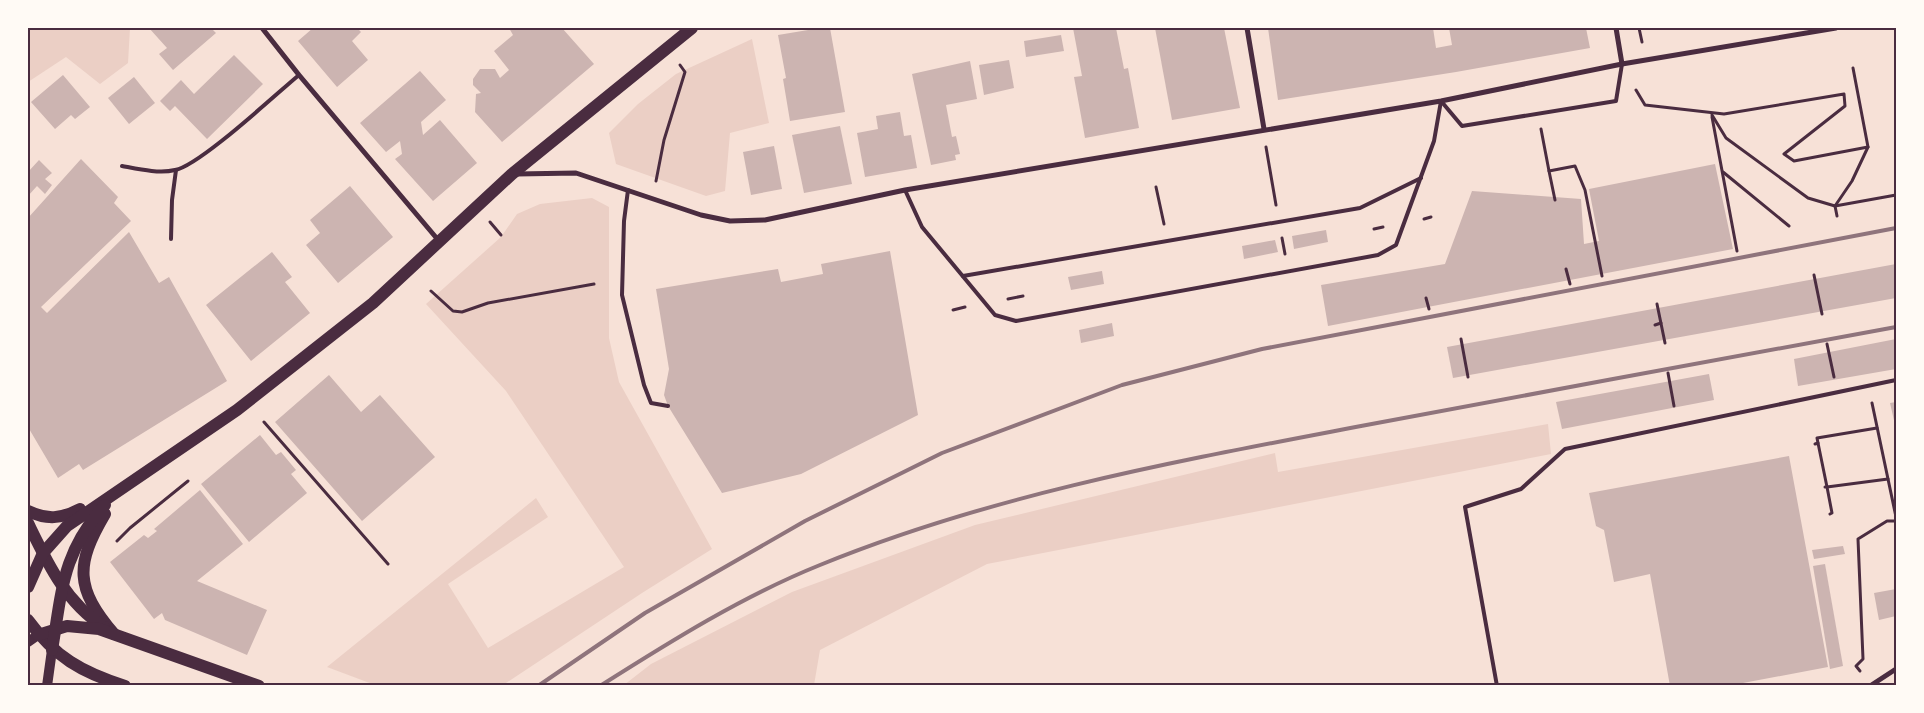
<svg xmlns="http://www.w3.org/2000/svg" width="1924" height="713" viewBox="0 0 1924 713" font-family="'Exo 2',sans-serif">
<rect width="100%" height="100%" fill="#f7e1d7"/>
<g fill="#ebcfc5">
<path d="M28 28H130L128 63 100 84 66 57 28 82Z"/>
<path d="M752 39 769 123 730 133 725 191 706 196 616 164 609 133 638 104 676 74Z"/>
<path d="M592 198 609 207V338L619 382 712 549 642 593 503 685H375L327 667 536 498 548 517 448 584 488 648 624 567 506 391 426 304 501 237 517 214 540 204Z"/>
<path d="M1548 424 1551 454 987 564 820 650 814 685H624L651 664 792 592 975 525 1275 453 1278 472Z"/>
</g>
<g fill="#ccb4b1">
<path d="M149 28H211L216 33 173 70 159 54 167 48Z"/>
<path d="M313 28H357L361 32 352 41 368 60 337 87 298 41Z"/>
<path d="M509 28H562L594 64 502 142 475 112 476 94 481 93 473 85V79L480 69H495L500 78 509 70 494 51 513 35Z"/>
<path d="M820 28H830L845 112 790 121 783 79 786 78 778 35Z"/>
<path d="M1073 28H1116L1124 69 1128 68 1139 128 1085 138 1074 77 1082 76Z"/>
<path d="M1155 28H1224L1240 108 1172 120Z"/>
<path d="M1268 28H1433L1436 48 1452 45 1449 28H1586L1590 48 1456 72 1278 100Z"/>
<path d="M1061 35 1064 51 1026 57 1024 41Z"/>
<path d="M234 55 263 84 207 139 175 106 170 111 160 101 181 80 194 94Z"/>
<path d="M1009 60 1014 88 984 95 979 65Z"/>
<path d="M970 61 977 99 946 105 952 137 956 136 960 154 955 155 956 160 931 165 912 74Z"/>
<path d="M420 71 446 100 421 122 423 135 440 120 477 163 433 201 395 159 402 154 400 141 386 152 360 123Z"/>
<path d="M63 75 90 107 75 119 71 115 55 129 31 102Z"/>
<path d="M134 77 155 103 129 124 108 98Z"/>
<path d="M900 112 904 136 911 135 917 168 865 177 857 133 878 129 876 116Z"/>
<path d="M840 126 852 184 804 193 792 135Z"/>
<path d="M774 146 782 189 751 195 743 152Z"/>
<path d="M81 159 118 197 114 203 131 221 41 307 47 313 129 232 159 283 169 277 227 381 83 470 79 464 58 478 28 427V218Z"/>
<path d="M39 160 52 173 45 179 52 185 45 194 37 186 28 196V172Z"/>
<path d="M1715 164 1733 249 1328 326 1321 285 1445 264 1472 191 1581 199 1584 244 1599 241 1589 189Z"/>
<path d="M350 186 393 237 338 283 306 245 320 233 310 220Z"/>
<path d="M1326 230 1328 242 1294 249 1292 236Z"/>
<path d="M1275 240 1278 252 1244 259 1242 246Z"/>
<path d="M890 251 918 415 801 474 722 493 668 406 664 395 669 369 656 289 778 269 781 282 823 274 821 264Z"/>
<path d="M272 252 292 277 285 282 310 313 251 361 206 305Z"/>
<path d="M1896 264V298L1453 378 1447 347Z"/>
<path d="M1102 271 1104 284 1071 290 1068 277Z"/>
<path d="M1112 323 1114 336 1081 343 1079 330Z"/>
<path d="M1896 339V369L1798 386 1794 359Z"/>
<path d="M1709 374 1714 400 1562 429 1556 402Z"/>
<path d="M329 375 361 412 380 395 435 457 362 521 275 422Z"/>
<path d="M1896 402V429L1890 403Z"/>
<path d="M260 435 276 455 281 452 296 470 291 474 307 493 249 542 201 484Z"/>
<path d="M1789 456 1828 667 1727 686H1670L1650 574 1614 582 1604 530 1596 526 1589 493Z"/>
<path d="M200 490 243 544 197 581 267 610 247 655 165 620 162 613 154 619 110 562 144 535 148 538 157 531 154 529Z"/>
<path d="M1843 546 1845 554 1814 559 1812 550Z"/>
<path d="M1825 564 1843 666 1830 669 1813 566Z"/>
<path d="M1896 589V616L1879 620 1874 593Z"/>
</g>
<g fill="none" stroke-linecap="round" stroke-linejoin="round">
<g stroke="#4a2c40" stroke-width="3">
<path d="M1639 28 1642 42"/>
<path d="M1636 90 1645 105 1724 114 1844 94 1845 106 1784 154 1794 161 1868 147"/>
<path d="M1712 115 1726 138 1808 198 1835 206 1896 195"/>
<path d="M1712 117 1737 251"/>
<path d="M1541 129 1549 171 1575 166 1585 190 1602 276"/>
<path d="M1266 147 1276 205"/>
<path d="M1549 171 1555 200"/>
<path d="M1723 172 1789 226"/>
<path d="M656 181 664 140 685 72 680 65"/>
<path d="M1156 187 1164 224"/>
<path d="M1835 206 1852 181 1868 147 1853 68"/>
<path d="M1835 206 1837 216"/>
<path d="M1424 219 1431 217"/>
<path d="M490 222 501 235"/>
<path d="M1374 229 1383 227"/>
<path d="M1282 238 1285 254"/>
<path d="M1566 269 1570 284"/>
<path d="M1814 275 1822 314"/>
<path d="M431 291 453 311 462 312 488 303 594 284"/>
<path d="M1426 298 1429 309"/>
<path d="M1008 299 1023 296"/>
<path d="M1657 304 1665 343"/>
<path d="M953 310 965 307"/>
<path d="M1655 325 1661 323"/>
<path d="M1461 339 1468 377"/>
<path d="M1827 344 1834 377"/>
<path d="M1668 373 1674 406"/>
<path d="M1872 403 1896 517"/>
<path d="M264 422 388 564"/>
<path d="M1818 443 1817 438 1877 428"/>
<path d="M1815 444 1818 443 1827 487 1888 479"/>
<path d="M1825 487H1827L1832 513 1830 514"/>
<path d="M117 541 130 528 188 481"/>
<path d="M1860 671 1856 666 1863 659 1858 539 1887 521H1896"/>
</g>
<g stroke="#4a2c40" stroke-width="4">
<path d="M1441 101 1462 126 1616 101 1622 64"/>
<path d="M122 166C138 169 159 174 175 170 199 166 276 94 299 75"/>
<path d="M628 190 624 221 622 295 644 385 651 403 668 406"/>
<path d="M905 190 922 227 995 315 1016 321 1378 255 1396 245 1434 141 1441 101"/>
<path d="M171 239 172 200 176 170"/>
<path d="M963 276 1360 208 1421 178"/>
<path d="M1497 686 1465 507 1521 489 1565 449 1896 380"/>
</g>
<g stroke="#4a2c40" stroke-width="5">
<path d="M262 28 299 75 439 241"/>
<path d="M1247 28 1264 129"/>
<path d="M1616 28 1622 64"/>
<path d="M517 174 576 173 701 215 730 221 765 220 905 190 1441 101 1622 64 1836 28"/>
<path d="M1870 686 1896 669"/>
</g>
<g stroke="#4a2c40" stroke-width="10">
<path d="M28 642 38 635"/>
<path d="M47 686 52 650"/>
</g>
<g stroke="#4a2c40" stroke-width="12">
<path d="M28 511C47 520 61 519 80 509"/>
<path d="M105 514C75 565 75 588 114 634"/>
<path d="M28 523C47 562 65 602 104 627"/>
<path d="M28 587 43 553 67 526 237 410 373 303 512 174 692 28"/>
<path d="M28 620C55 657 81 672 125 686"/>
<path d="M38 635 67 626 99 629 259 686"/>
<path d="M52 650C62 591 62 552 105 505"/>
</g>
<g stroke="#8f747c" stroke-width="4">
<path d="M538 686 645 613 805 521 942 453 1122 385 1262 349 1896 228"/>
<path d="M600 686C671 641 743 596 820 565 994 494 1178 461 1361 426 1539 393 1718 359 1896 327"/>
</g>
</g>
<rect width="1924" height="713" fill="none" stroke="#fffaf5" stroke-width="58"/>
<rect x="29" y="29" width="1866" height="655" fill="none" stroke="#4a2c40" stroke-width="2"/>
</svg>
